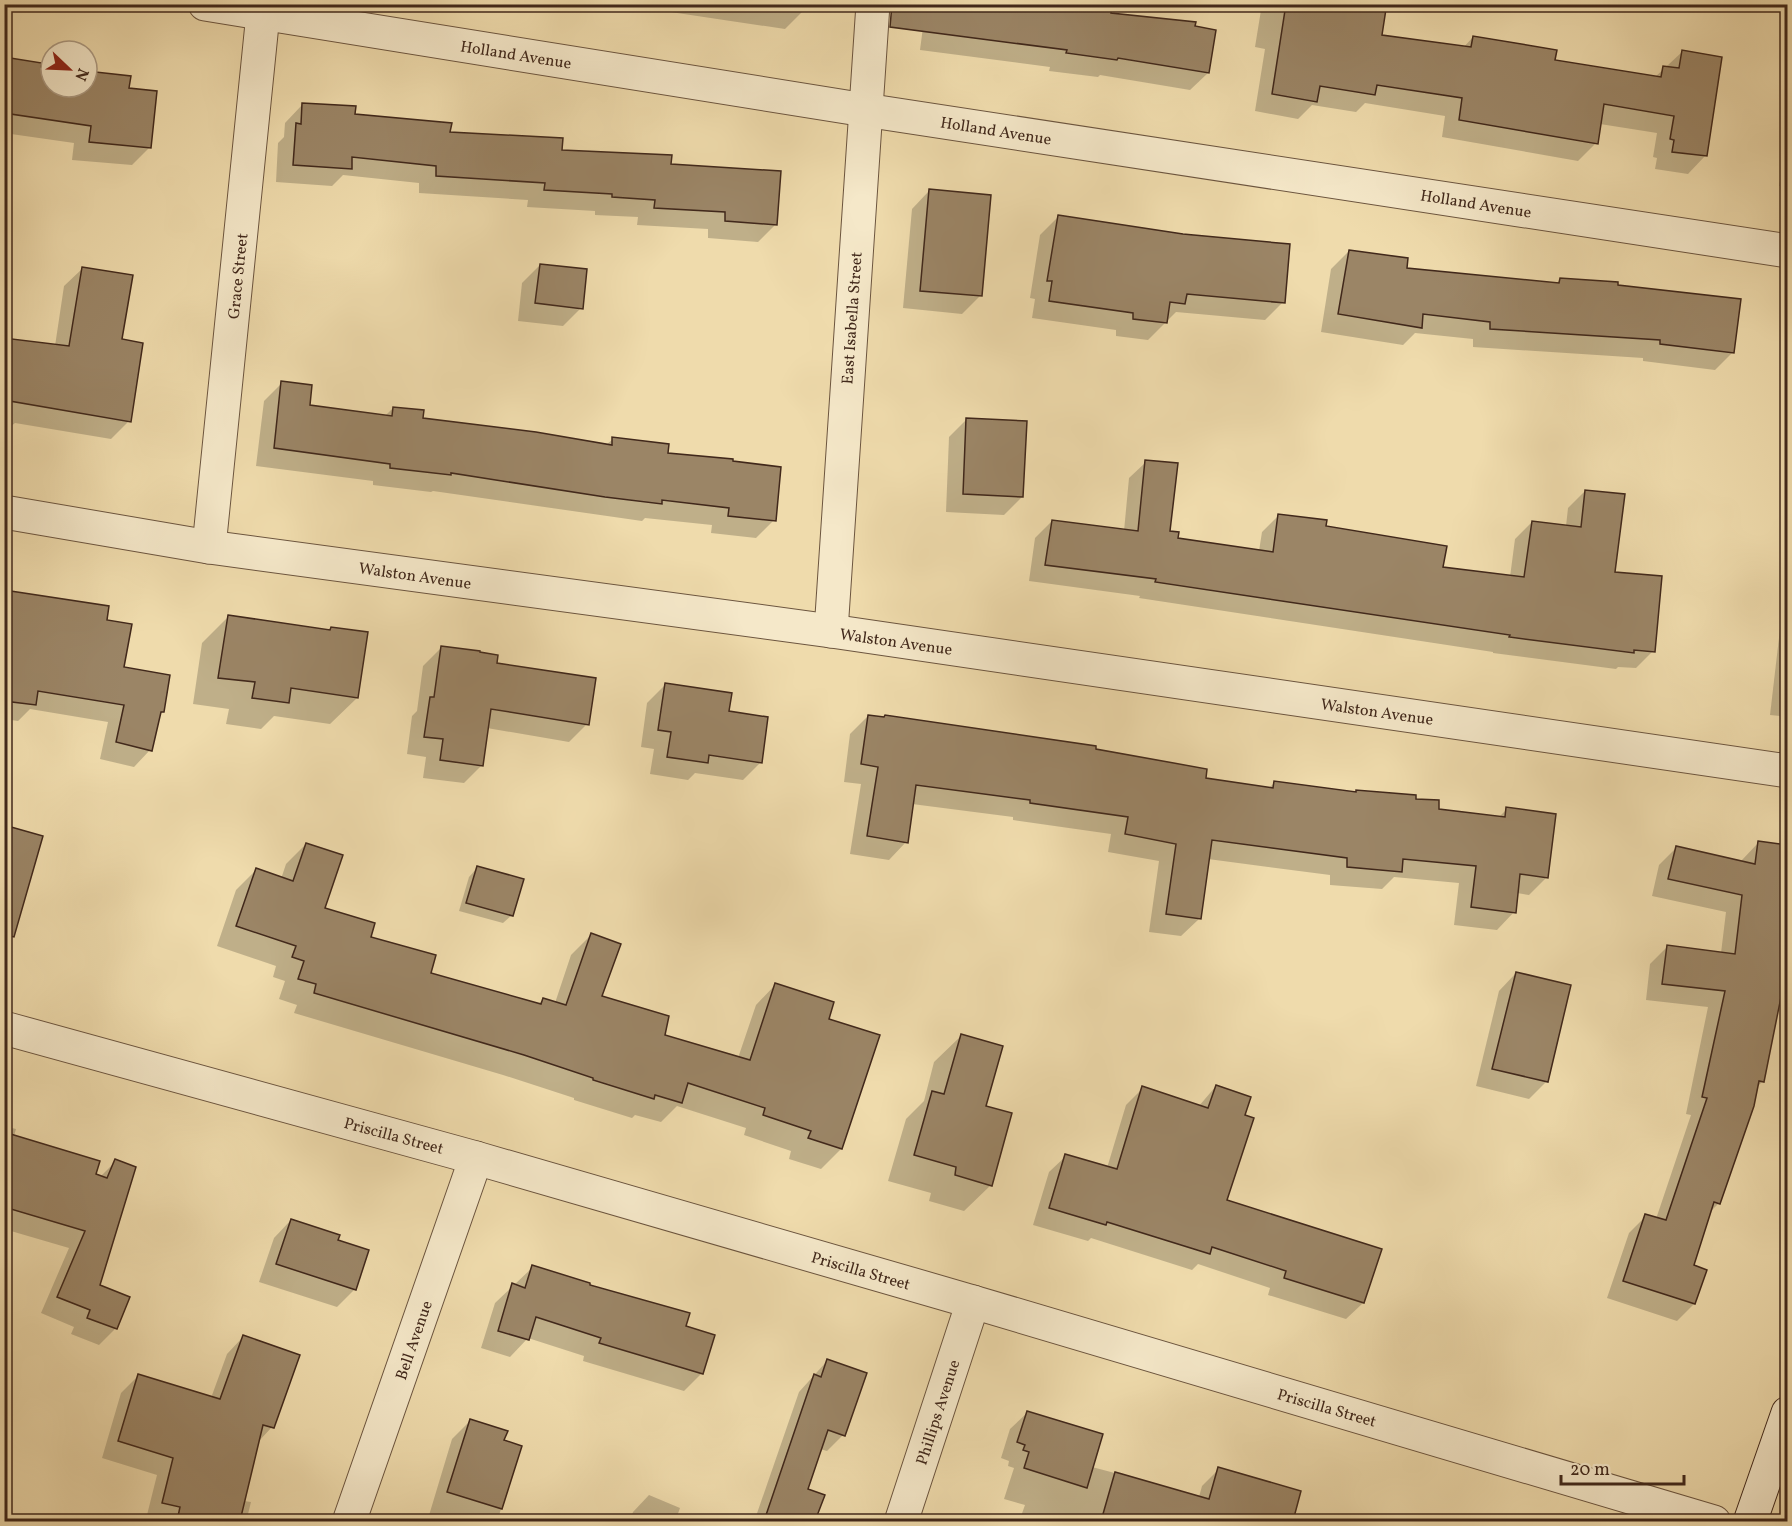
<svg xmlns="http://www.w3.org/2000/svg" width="1792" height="1526" viewBox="0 0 1792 1526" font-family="Vollkorn,serif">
<rect width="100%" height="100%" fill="#efdbac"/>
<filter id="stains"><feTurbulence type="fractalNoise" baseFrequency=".00333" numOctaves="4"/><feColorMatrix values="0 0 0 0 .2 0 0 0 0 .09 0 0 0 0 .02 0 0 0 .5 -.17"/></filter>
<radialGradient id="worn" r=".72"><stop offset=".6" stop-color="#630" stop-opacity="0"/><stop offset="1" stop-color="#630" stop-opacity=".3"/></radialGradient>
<g fill="#0003">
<path d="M617 4H804L803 11 785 29Z"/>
<path d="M926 4 1208 73 1190 90 1100 75 1098 77 1049 71 1050 67 920 50Z"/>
<path d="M1262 4H1382L1381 36 1463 48 1473 37 1553 61 1654 78 1682 52 1705 156 1688 174 1655 169 1657 158 1653 157 1657 133 1600 124 1596 143 1578 161 1442 137 1445 116 1365 103 1356 112 1312 105 1298 119 1255 111 1265 49 1255 47Z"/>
<path d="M4 58 39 68 51 69V87H87V73L128 90 150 147 132 165 72 160 74 143 4 133Z"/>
<path d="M302 105 449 133 560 152 669 165 776 224 758 242 708 238V229L637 225 638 217 595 215V211L527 207 528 200 419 193V183L343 175 332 186 276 182 278 143 284 137 285 123Z"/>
<path d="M1788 140V188L1779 186Z"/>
<path d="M929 191 980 296 962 314 903 308 912 209Z"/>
<path d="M1058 217 1283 302 1265 320 1176 312 1148 340 1116 336V330L1032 318 1035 299 1030 298 1040 235Z"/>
<path d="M1349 251 1405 269 1556 284 1560 280 1616 286 1733 352 1715 370 1643 361V358L1473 347V339L1415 333 1403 345 1321 332 1331 269Z"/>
<path d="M540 265 581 308 563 326 518 321 522 283Z"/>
<path d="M82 269 120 340 129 421 111 439 15 423 10 427H4V340L55 346 64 286Z"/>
<path d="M282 383 309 407 385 416 393 408 422 419 606 445 613 439 666 454 774 520 756 538 711 533 712 525 645 518 642 521 433 491 431 492 373 485V481L256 466 264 401Z"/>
<path d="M967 419 1022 497 1004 515 946 512 949 437Z"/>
<path d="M1146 462 1168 532 1177 539 1259 551 1262 532 1279 515 1325 527 1442 569 1510 577 1515 539 1532 522 1566 526 1568 508 1585 491 1614 574 1653 651 1636 668 1618 667 1616 669 1493 653V652L1139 598 1140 596 1029 581 1035 538 1052 521 1124 531 1129 478Z"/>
<path d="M4 589 9 590 8 591 105 621 123 669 163 711 159 715 150 750 134 767 100 759 108 722 30 709 18 721 4 719Z"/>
<path d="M1788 606V717L1770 715 1782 612Z"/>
<path d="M229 616 328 631 331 629 357 698 330 724 274 716 261 729 226 724 229 709 193 704 202 643Z"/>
<path d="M441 648 496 664 587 724 569 742 487 728 482 765 464 783 423 778 426 757 407 754 412 716 417 711 423 666Z"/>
<path d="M665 685 728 712 761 762 743 780 695 773 688 780 650 774 654 749 641 747 647 703Z"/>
<path d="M868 716 1094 750 1204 779 1268 789 1274 783 1354 794 1357 791 1415 800 1437 811 1498 818 1507 809 1547 877 1529 895 1517 893 1514 912 1497 930 1454 925 1459 883 1394 877 1382 889 1330 885V875L1208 859 1199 919 1181 936 1149 932 1159 861 1108 852 1111 834 1013 820V817L912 804 906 842 889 860 850 854 861 784 844 782 850 734Z"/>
<path d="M1759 842 1788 846V999L1777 1009 1762 1082 1756 1088 1719 1203 1708 1214 1692 1266 1694 1304 1677 1321 1607 1298 1629 1233 1646 1216 1656 1219 1691 1115 1686 1114 1708 1007 1646 1000 1650 964 1667 947 1721 953 1726 912 1652 896 1659 865 1676 848 1742 862V860Z"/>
<path d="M306 844 324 908 429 974 538 1004 543 1000 555 1003 571 955 591 935 600 997 663 1036 738 1058 756 1005 776 984 828 1020 841 1149 821 1169 789 1159 791 1151 744 1135 746 1128 677 1106 661 1122 635 1115 632 1118 574 1100V1098L503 1075 294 1013 297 1005 279 999 285 981 273 977 276 966 217 946 236 890 256 870 281 879 286 864Z"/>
<path d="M477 868 512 915 503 923 459 911 469 877Z"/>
<path d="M1516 973 1547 1081 1529 1099 1476 1086 1499 991Z"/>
<path d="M961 1036 984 1107 991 1185 964 1211 929 1201 931 1193 888 1181 906 1119 924 1101 934 1062Z"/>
<path d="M1216 1086 1244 1116 1225 1201 1380 1250 1363 1303 1346 1319 1268 1295 1270 1288 1198 1264 1192 1270 1091 1238 1088 1241 1033 1225 1049 1172 1066 1156 1107 1168 1126 1105 1143 1088 1199 1106Z"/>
<path d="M4 1126 16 1129 14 1136 94 1175 100 1177 116 1161 99 1286 116 1328 99 1345 71 1334 74 1327 41 1313 69 1248 4 1229Z"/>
<path d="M291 1220 336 1241 355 1289 337 1307 259 1282 274 1238Z"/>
<path d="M533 1267 588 1286 685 1327 702 1373 684 1391 583 1361 584 1356 528 1338 510 1357 481 1348 495 1303Z"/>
<path d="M243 1337 272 1427 258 1442 244 1501 251 1502 246 1522H154L146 1519 157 1475 102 1458 121 1393 138 1376 211 1398 227 1354Z"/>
<path d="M827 1361 843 1435 827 1451 820 1449 806 1490 823 1495 814 1522H754L799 1392Z"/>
<path d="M1027 1413 1092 1467 1145 1481 1199 1497 1202 1486 1219 1469 1299 1492 1291 1522H1047L1023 1515 1022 1518 1036 1522H1019L1025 1505 1004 1499 1014 1468 1008 1466 1009 1461 1001 1458 1010 1429Z"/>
<path d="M470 1421 502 1441 520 1447 497 1522H427L452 1439Z"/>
<path d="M649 1495 680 1508 675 1522H629L633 1512Z"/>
</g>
<g fill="#9b8566" stroke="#41281b" stroke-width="1.5">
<path d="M892 4H1112L1111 13 1196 22 1195 26 1216 30 1209 73 1118 58 1117 60 1066 53 1067 50 890 27Z"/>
<path d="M1286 4H1383V8L1386 9 1382 35 1471 47 1473 36 1557 50 1555 60 1661 77 1663 66 1679 68 1682 50 1722 57 1707 156 1672 152 1674 140 1670 139 1674 116 1604 104 1598 144 1459 120 1462 98 1377 85 1375 95 1320 86 1317 102 1272 94Z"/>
<path d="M4 57 42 63 41 67 51 68V87H87V71L131 76 129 88 157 91 151 148 89 142 91 126 4 113Z"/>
<path d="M302 103 356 106 355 114 452 123 450 132 563 138 562 150 672 155 671 164 781 171 777 225 725 221V212L654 208 655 200 612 197V194L544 190 545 183 436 176V166L352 157V169L293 165 296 123 301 124Z"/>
<path d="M929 189 991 195 982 296 920 291Z"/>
<path d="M1058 215 1183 234 1290 244 1285 303 1187 294 1185 304 1170 302 1167 323 1133 319V313L1049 301 1052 281H1047Z"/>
<path d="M1349 250 1408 258 1407 268 1559 283 1560 278 1618 282V285L1741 299 1734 353 1660 344V340L1490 329V322L1423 314 1422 328 1338 314Z"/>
<path d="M540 264 587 269 583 309 535 303Z"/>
<path d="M82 267 133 275 122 339 143 343 131 422 4 400V338L69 346Z"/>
<path d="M281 381 312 385 310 405 392 416 393 407 424 410 423 418 536 432 612 445V437L669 444 668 453 733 459V461L781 467 776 521 728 516 729 508 662 500V504L605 497 451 473V475L390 468V464L274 448Z"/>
<path d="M966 418 1027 421 1023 497 963 494Z"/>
<path d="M1145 460 1178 463 1170 531 1179 532 1178 538 1273 552 1278 514 1327 520 1326 526 1447 546 1443 567 1524 577 1532 521 1581 527 1585 490 1625 494 1615 572 1662 576 1655 652 1634 650V653L1509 637 1510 635 1155 582 1156 579 1045 565 1052 520 1138 531Z"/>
<path d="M4 590 109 606 107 620 132 624 124 667 170 675 164 712H161L152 751 116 742 124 705 38 691 36 705 4 701Z"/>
<path d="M228 615 330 630 331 627 368 632 358 698 291 688 289 703 252 698 255 682 218 678Z"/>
<path d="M441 646 480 651V652L498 655 497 663 596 678 589 725 491 709 483 766 440 760 443 739 424 737 430 697H434Z"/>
<path d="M665 683 732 693 729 711 768 717 762 763 709 755 708 763 667 757 671 732 658 730Z"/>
<path d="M868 715 884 717 885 715 1096 746V749L1207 769 1206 778 1273 788 1274 781 1356 792V790L1416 795V799L1439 800V809L1505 817 1506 807 1556 814 1548 878 1520 874 1516 913 1471 907 1476 866 1403 859 1402 872 1347 867V858L1212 840 1201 919 1166 914 1176 844 1125 834 1128 817 1030 803V800L916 785 908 843 867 836 878 767 861 764Z"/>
<path d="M4 825 43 836 14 937 4 935Z"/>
<path d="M1758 841 1788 845V998L1781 997 1764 1082 1759 1081 1754 1106 1720 1204 1714 1202 1694 1265 1707 1270 1695 1304 1623 1281 1645 1214 1666 1220 1707 1098 1702 1097 1725 991 1662 984 1667 945 1735 954 1742 895 1668 879 1676 846 1755 864Z"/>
<path d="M306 843 343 855 325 908 375 923 371 937 436 955 431 973 541 1004 543 998 566 1005 591 933 621 944 602 996 669 1016 665 1035 750 1060 775 983 834 1002 829 1019 880 1035 842 1149 808 1138 811 1131 763 1115 765 1108 688 1083 682 1103 655 1095 654 1099 593 1080V1078L524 1055 314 993 316 984 298 979 304 961 292 957 296 946 236 926 256 868 293 881Z"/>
<path d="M477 866 524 879 513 916 466 903Z"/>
<path d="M1516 972 1571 985 1548 1082 1492 1069Z"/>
<path d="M961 1034 1003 1046 986 1106 1012 1113 992 1186 955 1175 956 1167 914 1155 932 1091 944 1094Z"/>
<path d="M1216 1085 1251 1097 1245 1115 1254 1118 1227 1200 1382 1249 1364 1303 1284 1278 1286 1271 1212 1247 1210 1254 1107 1222 1106 1225 1049 1208 1065 1154 1117 1169 1142 1086 1208 1108Z"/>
<path d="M4 1132 100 1161 96 1174 107 1178 115 1159 136 1167 100 1285 130 1297 117 1329 87 1318 90 1310 57 1297 85 1231 4 1207Z"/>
<path d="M291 1219 340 1235 338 1240 369 1250 356 1290 276 1264Z"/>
<path d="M532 1265 590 1283V1285L690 1313 686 1326 715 1335 703 1374 599 1343 601 1338 536 1317 529 1340 498 1331 512 1283 525 1288Z"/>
<path d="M243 1335 300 1355 274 1428 263 1425 240 1521H177L180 1507 162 1503 173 1458 118 1441 138 1374 220 1399Z"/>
<path d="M827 1359 867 1373 845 1436 828 1430 808 1489 825 1495 815 1521H764L814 1374 821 1377Z"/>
<path d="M1027 1411 1103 1434 1087 1488 1024 1468 1029 1452 1023 1450 1025 1445 1017 1442Z"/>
<path d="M470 1419 508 1431 504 1440 522 1446 502 1509 447 1492Z"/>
<path d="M1218 1467 1301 1491 1293 1521H1101L1115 1472 1209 1499Z"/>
</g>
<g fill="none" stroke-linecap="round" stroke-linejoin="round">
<g stroke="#6c553f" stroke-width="35">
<g id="street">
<path d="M205 4 865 110 1788 251"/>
<path d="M4 512 209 547 831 631 1788 771"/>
<path d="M209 547 264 4"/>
<path d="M831 631 873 4"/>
<path d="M4 1028 476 1158 973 1302 1714 1522"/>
<path d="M349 1522 476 1158"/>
<path d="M901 1522 973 1302"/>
</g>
</g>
<g stroke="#41281b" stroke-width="35">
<path id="secondary" d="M1750 1522 1788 1413"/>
</g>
<use href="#street" stroke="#f5e8c9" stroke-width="33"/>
<use href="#secondary" stroke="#f5e8c9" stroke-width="33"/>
</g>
<g text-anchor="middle" stroke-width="5" stroke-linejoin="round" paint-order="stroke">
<g font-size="16" fill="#41281b" stroke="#f5e8c9">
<text transform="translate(516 54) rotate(9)" y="6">Holland Avenue</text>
<text transform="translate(996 130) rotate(9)" y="6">Holland Avenue</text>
<text transform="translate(1476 203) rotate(9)" y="6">Holland Avenue</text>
<text transform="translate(237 276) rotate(-84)" y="6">Grace Street</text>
<text transform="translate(851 318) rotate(-86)" y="6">East Isabella Street</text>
<text transform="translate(415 575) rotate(8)" y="6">Walston Avenue</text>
<text transform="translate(896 641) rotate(8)" y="6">Walston Avenue</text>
<text transform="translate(1377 711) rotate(8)" y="6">Walston Avenue</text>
<text transform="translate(394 1135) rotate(15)" y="6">Priscilla Street</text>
<text transform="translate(861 1270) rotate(16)" y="6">Priscilla Street</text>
<text transform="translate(413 1340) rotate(-71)" y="6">Bell Avenue</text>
<text transform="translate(1327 1407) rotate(16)" y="6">Priscilla Street</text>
<text transform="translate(937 1412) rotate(-72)" y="6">Phillips Avenue</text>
</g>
</g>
<rect width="1792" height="1526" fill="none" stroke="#efdbac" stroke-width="24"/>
<rect x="6" y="6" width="1780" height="1514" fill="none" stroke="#41281b" stroke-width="3"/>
<rect x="12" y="12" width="1768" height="1502" fill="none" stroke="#41281b" stroke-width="1.5"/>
<g transform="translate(69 69) rotate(113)"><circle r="28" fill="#f5e8c9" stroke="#ad9b83" stroke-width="1.5"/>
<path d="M0-4.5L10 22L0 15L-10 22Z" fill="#8f2418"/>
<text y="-9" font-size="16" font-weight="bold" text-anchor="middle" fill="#41281b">N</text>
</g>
<path d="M1561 1475v9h123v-9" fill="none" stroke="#41281b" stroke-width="3"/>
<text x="1570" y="1475" font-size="18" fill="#41281b" stroke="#f5e8c9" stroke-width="4.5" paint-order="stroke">20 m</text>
<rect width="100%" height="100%" filter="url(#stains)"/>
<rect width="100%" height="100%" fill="url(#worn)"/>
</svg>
